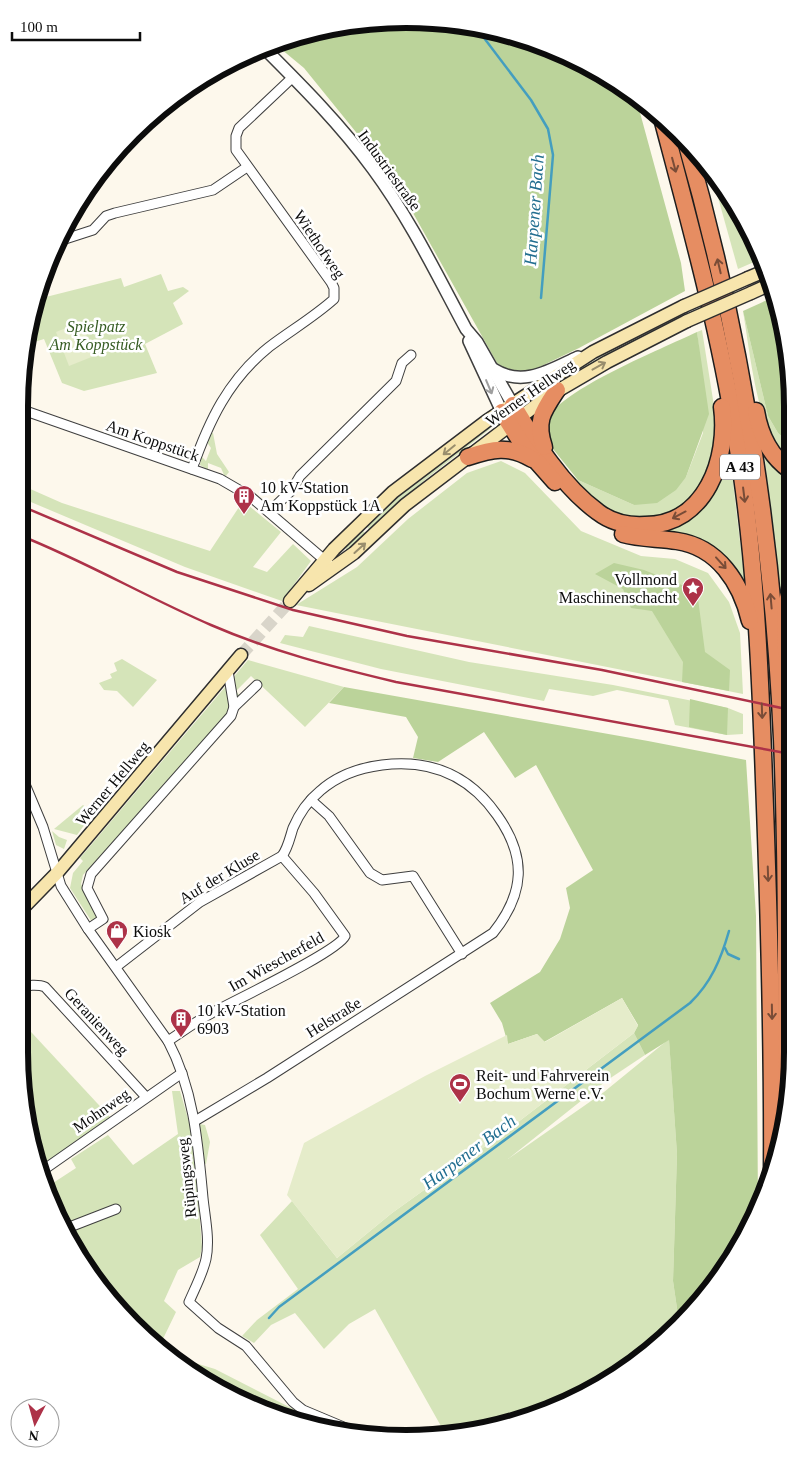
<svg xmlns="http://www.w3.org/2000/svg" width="812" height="1458" viewBox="0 0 812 1458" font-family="'Times New Roman',serif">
<rect width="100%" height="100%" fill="#fdf8ec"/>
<g fill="#d5e4b9">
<path d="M710 169 728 191 761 259 738 269Z"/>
<path d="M161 274 168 291 183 287 189 291 173 303 183 324 145 344 157 373 84 391 62 383 44 339 25 345 34 300 121 278 124 287Z"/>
<path d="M685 311 686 317 528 403 527 401 605 354 665 324Z"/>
<path d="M743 311 768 416 778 433 790 444V465C758 439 750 352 743 311Z"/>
<path d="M702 330 717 425V441L706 482 682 508 652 520 619 517 593 502 571 474 578 480 634 505 686 477 703 433 701 367 697 332Z"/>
<path d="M21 370 29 386 20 404Z"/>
<path d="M487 424 490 429 426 479 370 530 366 526 419 477Z"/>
<path d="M209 433H213L217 454 229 472 225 477 221 468 208 463V470L200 465 201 456 206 461 211 448 206 441Z"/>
<path d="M726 443 730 456 746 593 728 562 642 530 681 521Z"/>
<path d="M764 452 790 476 791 576 782 605Z"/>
<path d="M501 461 525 473 581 531 641 556 675 559 708 573 729 602 740 633 743 694 296 605 357 567 408 519 467 473Z"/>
<path d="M19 484 62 503 210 551 243 501 281 532 253 567 267 572 293 544 311 561 282 601 185 567 19 497Z"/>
<path d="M362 530 366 534 350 551H347L345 547Z"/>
<path d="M309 626 469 662 613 685 728 708 743 714V734L727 735 675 725 668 700 617 690 593 696 549 689 544 701 381 669 280 643 285 635 303 637Z"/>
<path d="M122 659 157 680 133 707 117 691 104 690 99 683 112 678 110 674 117 671 114 663Z"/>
<path d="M248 660 344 687 305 727 251 676 236 691 240 696 231 711 83 875 81 884 98 917 92 922 70 888 73 873 83 861 80 858Z"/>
<path d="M83 805 93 813 77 835 54 829Z"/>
<path d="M52 831 59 837 67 840 64 849 56 845Z"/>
<path d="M19 1019 110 1117 38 1168 19 1052Z"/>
<path d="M634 1033 645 1055 606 1081 508 1159 604 1092 669 1039 677 1154 673 1281 679 1322 661 1343 554 1410 446 1435 375 1309 349 1324 324 1349 295 1313 271 1325 254 1343 242 1336 257 1320 298 1289 260 1235 292 1201 337 1258 392 1213 509 1129Z"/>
<path d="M172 1091H180L189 1122 205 1125 210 1142 206 1164 195 1160 202 1247 200 1257 178 1270 164 1301 176 1312 160 1345 134 1320 133 1310 119 1307 99 1288 42 1181 47 1176 53 1183 76 1168 71 1159 108 1135 133 1165 178 1134Z"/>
<path d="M172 1356 215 1369 297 1411 338 1429 305 1426 191 1374Z"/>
</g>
<g fill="#bbd39a">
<path d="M381 20 457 22 531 39 600 71 636 98 681 263 685 291 579 348 529 372 506 369 497 363 394 179 304 68 275 44 306 32Z"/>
<path d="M776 296 790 356V444L778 433 768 416 743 311Z"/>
<path d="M697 332 709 414 686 477 676 490 657 503 634 505 578 480 553 449 547 435 548 416C574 384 657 351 697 332Z"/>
<path d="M614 563 644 570 697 591 705 652 730 670 729 691 682 682 683 662 652 611 631 608 623 589 595 574Z"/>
<path d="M344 687 648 741 746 760 756 916 758 1209 741 1246 679 1322 673 1281 677 1154 669 1040 645 1055 634 1033 638 1025 622 998 544 1042 537 1034 508 1044 502 1023 490 1003 540 972 560 939 570 908 566 888 593 870 536 765 515 778 484 732 438 762 413 758 418 737 406 717 329 703Z"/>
<path d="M690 699 728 708 727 735 689 727Z"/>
</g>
<g fill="#e5ecca">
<path d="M81 322 94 356 69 366 56 332Z"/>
<path d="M622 998 638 1026 634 1033 509 1129 392 1213 337 1258 287 1195 304 1143 425 1076 507 1035 508 1044 537 1034 545 1042Z"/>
</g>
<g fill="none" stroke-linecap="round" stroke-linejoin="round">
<g stroke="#449ebf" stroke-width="2.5">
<path d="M475 26 531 100 548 129 553 155 541 298"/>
<path d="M725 948 728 954 739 959"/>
<path d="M269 1318 279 1307 690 1003C711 983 721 959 729 931"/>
</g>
<path stroke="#d9d5ca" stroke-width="12" stroke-dasharray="12 6" stroke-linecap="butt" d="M241 655 290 601"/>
<g stroke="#3f3f3f" stroke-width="11">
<g id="minor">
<path d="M59 241 93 230 106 216 115 213 213 190 247 167"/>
<path d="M20 409 220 479 251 497 328 563"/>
<path d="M192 469C209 421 228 380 269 347 290 331 314 317 334 299V288L331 282 236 150V136L239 128 293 77"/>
<path d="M269 512 291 491 300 476 396 381 402 363 411 355"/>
<path d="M228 671 234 707"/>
<path d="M19 770 43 827 61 886 88 929 168 1041C194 1090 198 1144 203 1198 205 1218 210 1239 206 1259 203 1273 195 1288 189 1302L218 1328 246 1346 293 1402 303 1410 353 1431"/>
<path d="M311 800 329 816 370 873 382 880 413 876 462 954"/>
<path d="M88 929 103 919 87 888 91 874 231 716 234 707 257 685"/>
<path d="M116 967 200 902 282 856 314 893 345 936C338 952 231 1002 210 1014 195 1022 182 1032 168 1041"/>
<path d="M19 983C27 988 36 983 45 987L146 1097"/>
<path d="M195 1121 267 1078 493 933C525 893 527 857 497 815 469 775 430 759 382 765 358 768 338 775 320 791 309 800 299 814 293 828 290 837 288 848 282 856"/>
<path d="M39 1173 182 1073"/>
<path d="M67 1228 116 1209"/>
</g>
</g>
<g stroke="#3f3f3f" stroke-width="14">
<g id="tertiary">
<path d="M264 48C302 86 341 125 373 169 410 219 437 275 466 329L477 342 513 405"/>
<path d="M469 341 502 412"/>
<path d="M493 369C523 388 550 370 578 357"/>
</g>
</g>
<g stroke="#2e2e2e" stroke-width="15">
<g id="secondary">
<path d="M748 278 767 270"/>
<path d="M751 293 773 283"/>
<path d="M309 585 354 553 405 505 547 397 607 362 687 321"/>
<path d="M290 601 334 549 393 492 488 420 593 352 684 306"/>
<path d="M19 912 57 873 241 655"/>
</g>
</g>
<g stroke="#1d1d1d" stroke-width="19">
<g id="motorway">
<path d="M662 118C690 224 719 329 736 437 755 551 760 665 764 780 769 913 773 1045 772 1178"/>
<path d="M685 138C741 333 773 537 782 739 787 861 786 985 786 1107"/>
<path d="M513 405C535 442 562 486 598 512 611 522 628 526 645 525 706 525 729 458 722 407"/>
<path d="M756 411C760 435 770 456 790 470"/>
<path d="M502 412 524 447 555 482"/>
<path d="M544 447C535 421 543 411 557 390"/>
<path d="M468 457C492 449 509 445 532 459"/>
<path d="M623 534C640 539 659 538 677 541 718 547 741 583 750 621"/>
<path d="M786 652 785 610 791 585"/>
</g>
</g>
<use href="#minor" stroke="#fff" stroke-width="9"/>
<use href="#tertiary" stroke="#fff" stroke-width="11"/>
<use href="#secondary" stroke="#f7e5ad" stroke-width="12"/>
<use href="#motorway" stroke="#e68d62" stroke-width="16"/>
<g stroke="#ad3248" stroke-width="2.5">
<path d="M19 505 177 572 293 610 407 636 602 670 791 710"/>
<path d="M19 535C85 561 146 597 211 625 271 651 333 667 396 682L791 754"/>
</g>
<g stroke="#2e2e2e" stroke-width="15" stroke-linecap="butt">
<g id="secondary-bridge">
<path d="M684 306 748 278"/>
<path d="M687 321 751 293"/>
</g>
</g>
<use href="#secondary-bridge" stroke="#f7e5ad" stroke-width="12"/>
</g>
<defs><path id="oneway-shaft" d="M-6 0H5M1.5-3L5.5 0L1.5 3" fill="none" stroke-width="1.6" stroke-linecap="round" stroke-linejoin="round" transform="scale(1.25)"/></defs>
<g stroke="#794c37">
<use href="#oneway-shaft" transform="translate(674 165) rotate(75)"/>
<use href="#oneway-shaft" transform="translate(719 266) rotate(-103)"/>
<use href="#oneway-shaft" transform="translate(744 495) rotate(83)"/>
<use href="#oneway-shaft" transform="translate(679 515) rotate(152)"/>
<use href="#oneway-shaft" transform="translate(721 563) rotate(48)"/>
<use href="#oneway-shaft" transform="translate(771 601) rotate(-95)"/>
<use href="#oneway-shaft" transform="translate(762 711) rotate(88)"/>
<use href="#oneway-shaft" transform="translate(768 874) rotate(88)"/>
<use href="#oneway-shaft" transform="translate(772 1012) rotate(89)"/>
</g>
<g stroke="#998e6d">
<use href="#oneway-shaft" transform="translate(599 366) rotate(-29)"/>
<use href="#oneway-shaft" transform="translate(449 450) rotate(141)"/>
<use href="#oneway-shaft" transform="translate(360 548) rotate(-42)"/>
</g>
<use stroke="#9e9e9e" href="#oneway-shaft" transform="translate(489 387) rotate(67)"/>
<defs>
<g id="building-pin" transform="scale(1.125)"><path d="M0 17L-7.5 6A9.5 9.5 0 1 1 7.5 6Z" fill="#ad3248" stroke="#fff"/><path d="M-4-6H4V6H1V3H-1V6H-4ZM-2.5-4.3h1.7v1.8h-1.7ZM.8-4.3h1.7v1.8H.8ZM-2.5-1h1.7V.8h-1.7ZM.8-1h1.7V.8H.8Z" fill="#fff"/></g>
<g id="sight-pin" transform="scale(1.125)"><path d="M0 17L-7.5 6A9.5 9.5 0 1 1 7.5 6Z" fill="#ad3248" stroke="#fff"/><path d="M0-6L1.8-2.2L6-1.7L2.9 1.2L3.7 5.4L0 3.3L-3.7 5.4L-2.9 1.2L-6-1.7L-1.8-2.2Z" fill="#fff"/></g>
<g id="shop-pin" transform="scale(1.125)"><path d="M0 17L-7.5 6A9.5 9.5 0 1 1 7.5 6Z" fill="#ad3248" stroke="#fff"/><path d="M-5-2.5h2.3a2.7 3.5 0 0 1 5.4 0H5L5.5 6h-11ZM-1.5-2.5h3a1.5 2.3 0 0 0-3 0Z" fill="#fff"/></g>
<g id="stadium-pin" transform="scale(1.125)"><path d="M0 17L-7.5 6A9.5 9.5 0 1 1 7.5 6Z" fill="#ad3248" stroke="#fff"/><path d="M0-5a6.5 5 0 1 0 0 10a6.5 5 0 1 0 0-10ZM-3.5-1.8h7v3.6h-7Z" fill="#fff"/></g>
</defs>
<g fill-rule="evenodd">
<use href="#building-pin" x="244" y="496"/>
<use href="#sight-pin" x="693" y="588"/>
<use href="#shop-pin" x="117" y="931"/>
<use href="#building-pin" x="181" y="1019"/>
<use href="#stadium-pin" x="460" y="1084"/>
</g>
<g text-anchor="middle" stroke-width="5" stroke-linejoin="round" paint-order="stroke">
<rect fill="#fff" stroke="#555" stroke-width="1" x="720" y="454.5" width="40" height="25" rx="4"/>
<g font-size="15" font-weight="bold" fill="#0c0c0c">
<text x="740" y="472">A 43</text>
</g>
<g font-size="16" fill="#0c0c0c" stroke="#fff">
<text transform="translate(390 170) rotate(54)" y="6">Industriestraße</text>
<text transform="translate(320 244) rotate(56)" y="6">Wiethofweg</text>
<text transform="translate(530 392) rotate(-35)" y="6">Werner Hellweg</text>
<text transform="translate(153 440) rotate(19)" y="6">Am Koppstück</text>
<text transform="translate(112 783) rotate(-50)" y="6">Werner Hellweg</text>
<text transform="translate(219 876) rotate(-31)" y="6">Auf der Kluse</text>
<text transform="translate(276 961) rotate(-29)" y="6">Im Wiescherfeld</text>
<text transform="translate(333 1017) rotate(-32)" y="6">Helstraße</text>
<text transform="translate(97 1021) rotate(47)" y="6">Geranienweg</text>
<text transform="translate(101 1110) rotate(-35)" y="6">Mohnweg</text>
<text transform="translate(186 1178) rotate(-96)" y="6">Rüpingsweg</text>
</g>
<g font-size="16" font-style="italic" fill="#365c23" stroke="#fff">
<text x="96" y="332">Spielpatz<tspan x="96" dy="18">Am Koppstück</tspan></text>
</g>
<g font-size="16" fill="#0c0c0c" stroke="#fff" text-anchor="start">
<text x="260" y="493">10 kV-Station<tspan x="260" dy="18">Am Koppstück 1A</tspan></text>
<text x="677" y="585" text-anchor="end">Vollmond<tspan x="677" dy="18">Maschinenschacht</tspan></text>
<text x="133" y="937">Kiosk</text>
<text x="197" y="1016">10 kV-Station<tspan x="197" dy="18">6903</tspan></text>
<text x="476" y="1081">Reit- und Fahrverein<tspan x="476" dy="18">Bochum Werne e.V.</tspan></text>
</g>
<g font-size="18" font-style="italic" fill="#226e90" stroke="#fff">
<text transform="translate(534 210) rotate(-86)" y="6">Harpener Bach</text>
<text transform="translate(469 1152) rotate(-37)" y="6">Harpener Bach</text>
</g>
</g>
<path d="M0 0H812V1458H0ZM406 28H406A378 378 0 0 1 784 406V1052A378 378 0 0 1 406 1430H406A378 378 0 0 1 28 1052V406A378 378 0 0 1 406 28Z" fill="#fff" fill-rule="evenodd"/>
<path fill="none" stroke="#0c0c0c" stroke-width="6" d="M406 28H406A378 378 0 0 1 784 406V1052A378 378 0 0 1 406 1430H406A378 378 0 0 1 28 1052V406A378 378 0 0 1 406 28Z"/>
<g transform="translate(35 1423) rotate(186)"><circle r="24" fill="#ffffff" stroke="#9e9e9e"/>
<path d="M0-4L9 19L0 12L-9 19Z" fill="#ad3248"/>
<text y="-8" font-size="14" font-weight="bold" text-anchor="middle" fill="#0c0c0c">N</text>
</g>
<path d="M12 32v8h128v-8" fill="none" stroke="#0c0c0c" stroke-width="2.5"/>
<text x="20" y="32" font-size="15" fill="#0c0c0c" stroke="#ffffff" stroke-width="4" paint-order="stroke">100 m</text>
</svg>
